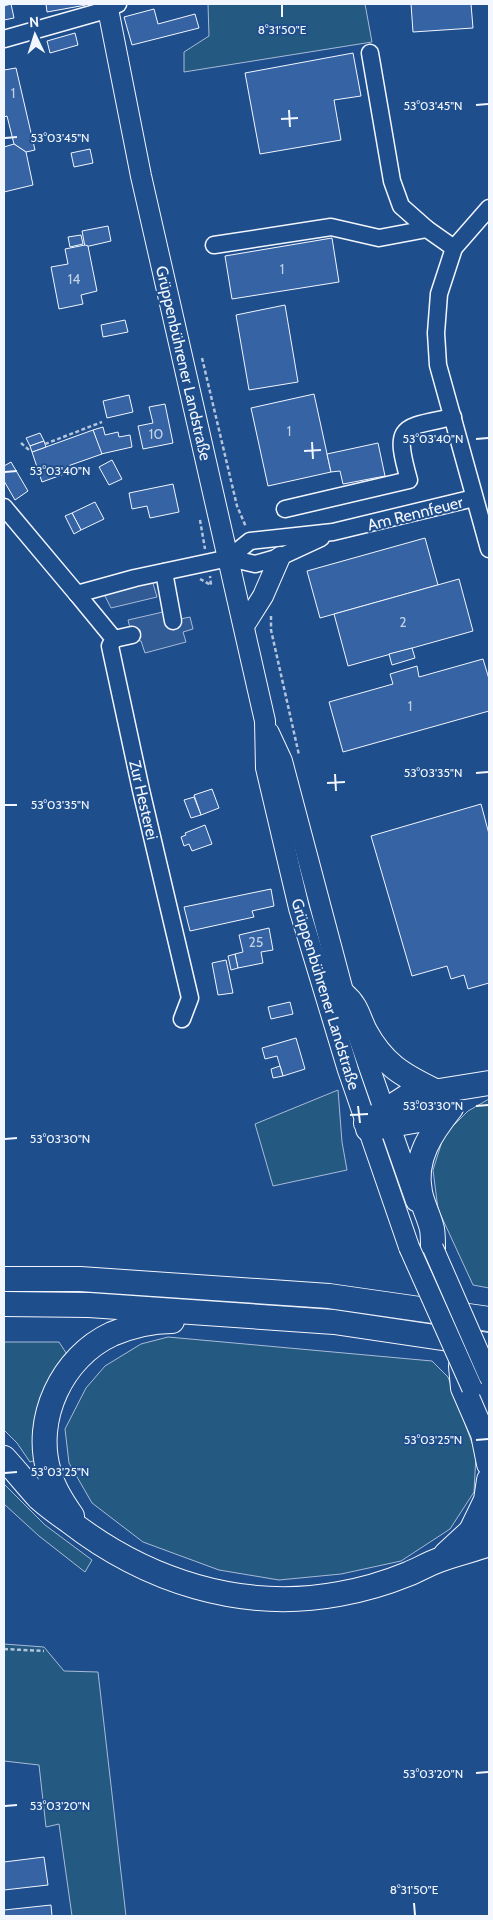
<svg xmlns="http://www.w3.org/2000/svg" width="493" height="1920" viewBox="0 0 493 1920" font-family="Cabin,sans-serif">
<rect width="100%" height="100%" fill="#1f4e8c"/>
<g fill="#245a82" stroke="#a8bbd7">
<path d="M208 4H365L372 42 184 72V52L209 36Z"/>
<path d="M338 1090 342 1142 347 1170 273 1186 255 1124Z"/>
<path d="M489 1099V1288L473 1285 438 1209 433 1170 444 1135 468 1111Z"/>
<path d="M168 1337 432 1361 448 1377 476 1454 474 1492 450 1529 401 1561 341 1574 279 1580 219 1570 143 1542 92 1503 69 1463 65 1429 86 1388 105 1366 141 1344Z"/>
<path d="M4 1342H59L72 1362 40 1459 30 1462 17 1443 4 1430Z"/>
<path d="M4 1484 45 1525 92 1560 85 1572 39 1536 4 1504Z"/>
<path d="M4 1644 44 1647 64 1671 98 1672 126 1916H72L59 1824 46 1827 39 1765 4 1761Z"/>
</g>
<g fill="#305b95" stroke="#a8bbd7">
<path d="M152 580 157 597 111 608 105 596 111 590Z"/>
<path d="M163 612 165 622 190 617 193 629 183 632 186 642 145 653 141 641 133 640 128 620Z"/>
</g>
<g fill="#3563a3" stroke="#f2f6ff">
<path d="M11 4 14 18 4 20V6Z"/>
<path d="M46 4H86V5L47 12Z"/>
<path d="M411 4H471L473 28 413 32Z"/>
<path d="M154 9 158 24 195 14 199 28 132 45 124 17Z"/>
<path d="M75 33 78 45 50 53 47 41Z"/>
<path d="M353 53 361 96 334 100 341 140 260 154 245 73Z"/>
<path d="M16 68 35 150 26 152 14 144 7 116 4 117V70Z"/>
<path d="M14 144 26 152 33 185 4 192V147Z"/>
<path d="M90 149 93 163 74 167 71 153Z"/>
<path d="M108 226 111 241 85 247 82 231Z"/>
<path d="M81 235 83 244 70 247 68 237Z"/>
<path d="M332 238 339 282 232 299 225 256Z"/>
<path d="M85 245 88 246 97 291 81 295 83 304 59 309 51 267 68 264 65 249Z"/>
<path d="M285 305 298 382 249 390 236 315Z"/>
<path d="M125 320 128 332 103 337 101 325Z"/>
<path d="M314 394 331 472 268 486 251 408Z"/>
<path d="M129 395 133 412 107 418 103 401Z"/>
<path d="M165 404 173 443 143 449 138 426 153 423 149 407Z"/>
<path d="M103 427 105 435 118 432 119 437 130 435 132 447 101 454 93 430Z"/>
<path d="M93 430 102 454 65 467 67 473 42 482 32 452Z"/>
<path d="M40 433 44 441 30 446 26 438Z"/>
<path d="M44 441 46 447 32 452 30 446Z"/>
<path d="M378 443 385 476 343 484 340 471 331 472 327 454Z"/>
<path d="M112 460 122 479 109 485 99 467Z"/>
<path d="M11 462 28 491 15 500 4 481V466Z"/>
<path d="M173 484 179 512 150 518 147 506 132 509 129 493Z"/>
<path d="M95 502 104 519 81 530 72 513Z"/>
<path d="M72 513 81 530 74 534 65 516Z"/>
<path d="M425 538 438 585 320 618 307 571Z"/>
<path d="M459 579 473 631 348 666 334 614Z"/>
<path d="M412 648 415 658 392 665 389 654Z"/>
<path d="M483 659 489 679V711L343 752 329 702 393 684 390 674 417 666 419 677Z"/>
<path d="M212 789 219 808 201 815 194 795Z"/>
<path d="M194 797 201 815 191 818 184 800Z"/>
<path d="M481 804 489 834V983L468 989 464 975 451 979 447 966 412 976 371 836Z"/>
<path d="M205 825 212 844 192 851 189 844 184 846 181 837 186 835 185 833Z"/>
<path d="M271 889 274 906 252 911 254 917 190 931 184 907Z"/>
<path d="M269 928 273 950 261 952 263 963 238 968 235 954 243 952 239 935Z"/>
<path d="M235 954 238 968 231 970 228 956Z"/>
<path d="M226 960 233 993 218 995 212 963Z"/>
<path d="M290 1002 293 1014 271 1019 268 1007Z"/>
<path d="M296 1038 305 1069 283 1076 277 1056 265 1059 262 1048Z"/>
<path d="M280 1066 283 1076 273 1078 271 1069Z"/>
<path d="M44 1857 48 1885 4 1890V1862Z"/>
<path d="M51 1905 52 1916H4V1910Z"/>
</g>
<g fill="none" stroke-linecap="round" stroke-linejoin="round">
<g stroke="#f2f6ff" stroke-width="19">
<g id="minor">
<path d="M4 39 99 12 118 4"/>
<path d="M370 53 392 181 401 206 427 229 454 248"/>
<path d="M489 208 454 248 439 294 436 333 438 365 489 549"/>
<path d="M214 245 331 227 379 238 427 229"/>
<path d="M4 507 77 594 135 578 229 558 250 541 333 532 474 498"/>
<path d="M285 509 409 480C393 424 401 428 453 417"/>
<path d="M229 558 255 564 280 557 321 538"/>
<path d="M164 572 173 621"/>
<path d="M77 594 114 639 110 646 141 790 190 998 182 1019"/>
<path d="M114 639 132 635"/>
</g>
</g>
<g stroke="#f2f6ff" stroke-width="22">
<g id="major">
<path d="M107 4 141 176 265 721 266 768 299 908 348 1070 409 1247"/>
<path d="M244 626 263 596 280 557"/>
<path d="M269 733 282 761 344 995 416 1201"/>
</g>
</g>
<g stroke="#f2f6ff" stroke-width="26">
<g id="highway">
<path d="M344 995C357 1006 358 1017 365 1031 383 1064 402 1075 435 1091"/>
<path d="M366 1123 408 1096 489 1083"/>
<path d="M368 1129 425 1119 450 1108"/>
<path d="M433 1248C433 1242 433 1235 432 1229 429 1216 422 1204 420 1192 413 1158 432 1132 451 1108"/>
<path d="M4 1279H80L329 1296 489 1319"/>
<path d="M4 1304 89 1305 334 1322 489 1345"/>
<path d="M461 1366 463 1388 483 1434 489 1464"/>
<path d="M4 1458C16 1471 27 1485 39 1498 48 1506 59 1514 69 1521 146 1581 242 1612 339 1594 362 1590 386 1583 408 1574 418 1570 428 1564 439 1560 455 1554 473 1550 489 1544"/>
<path d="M72 1516C62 1502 53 1488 49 1472 33 1419 62 1357 112 1334 131 1326 152 1321 172 1321"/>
<path d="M471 1531 486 1500 489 1480"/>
<path d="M446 1554 471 1531 489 1521"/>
</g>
</g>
<g stroke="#b3c4dc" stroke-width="2.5" stroke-dasharray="4 2.5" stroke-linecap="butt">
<path d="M202 358 237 506 246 527"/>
<path d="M21 443 29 450 31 449"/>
<path d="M45 444 102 422"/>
<path d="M200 520 205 549"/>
<path d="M200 579 211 585 210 576"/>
<path d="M271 616V630L299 755"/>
<path d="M4 1649 44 1651"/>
</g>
<use href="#minor" stroke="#1f4e8c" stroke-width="16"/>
<use href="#major" stroke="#1f4e8c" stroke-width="20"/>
<use href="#highway" stroke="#1f4e8c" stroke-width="24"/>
<g stroke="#f2f6ff" stroke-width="22" stroke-linecap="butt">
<g id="major-bridge">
<path d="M409 1247 472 1388"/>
<path d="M433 1248 489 1376"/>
</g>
</g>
<use href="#major-bridge" stroke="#1f4e8c" stroke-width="20"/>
</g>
<path fill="none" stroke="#f2f6ff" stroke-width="2" d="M282 5V17M476 105 488 104M289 110 290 127M281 119 298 118M5 138 17 137M476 439 488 438M312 442 313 459M304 451 321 450M5 472 17 471M476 773 488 772M335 774 336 791M327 783 345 782M5 805H17M358 1106 360 1123M476 1106 488 1105M350 1115 368 1114M5 1139 17 1138M476 1440 488 1439M5 1473 17 1472M476 1773 488 1772M5 1806 17 1805M414 1903 415 1915"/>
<g text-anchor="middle" stroke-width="4" stroke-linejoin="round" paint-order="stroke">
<g font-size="14" fill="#c3d1e8">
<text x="13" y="98">1</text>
<text x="282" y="274">1</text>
<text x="74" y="284">14</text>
<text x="289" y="436">1</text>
<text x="156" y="439">10</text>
<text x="403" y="627">2</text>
<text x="410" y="711">1</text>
<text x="256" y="947">25</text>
</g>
<g font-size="16" fill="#f2f6ff" stroke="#1f4e8c">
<text transform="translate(184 363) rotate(77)" y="6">Grüppenbührener Landstraße</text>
<text transform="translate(415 513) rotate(-14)" y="6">Am Rennfeuer</text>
<text transform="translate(144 800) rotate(77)" y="6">Zur Hesterei</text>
<text transform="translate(326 994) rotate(73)" y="6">Grüppenbührener Landstraße</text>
</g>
</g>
<g font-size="12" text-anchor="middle" fill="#f2f6ff" stroke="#1f4e8c" stroke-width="4" stroke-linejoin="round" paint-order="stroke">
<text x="282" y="34">8°31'50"E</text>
<text x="433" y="110">53°03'45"N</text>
<text x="60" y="142">53°03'45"N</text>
<text x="433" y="443">53°03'40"N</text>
<text x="60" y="475">53°03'40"N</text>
<text x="433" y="777">53°03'35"N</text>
<text x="60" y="809">53°03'35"N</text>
<text x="433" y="1110">53°03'30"N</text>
<text x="60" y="1143">53°03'30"N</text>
<text x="433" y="1444">53°03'25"N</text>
<text x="60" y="1476">53°03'25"N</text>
<text x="433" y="1778">53°03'20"N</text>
<text x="60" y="1810">53°03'20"N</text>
<text x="414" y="1894">8°31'50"E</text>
</g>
<rect width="493" height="1920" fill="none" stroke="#f2f6ff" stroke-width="10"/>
<g transform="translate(35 35) rotate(356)" stroke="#1f4e8c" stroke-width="4" paint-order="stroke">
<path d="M0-4L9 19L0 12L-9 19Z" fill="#f2f6ff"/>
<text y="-8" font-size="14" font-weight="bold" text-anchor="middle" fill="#f2f6ff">N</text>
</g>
</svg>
